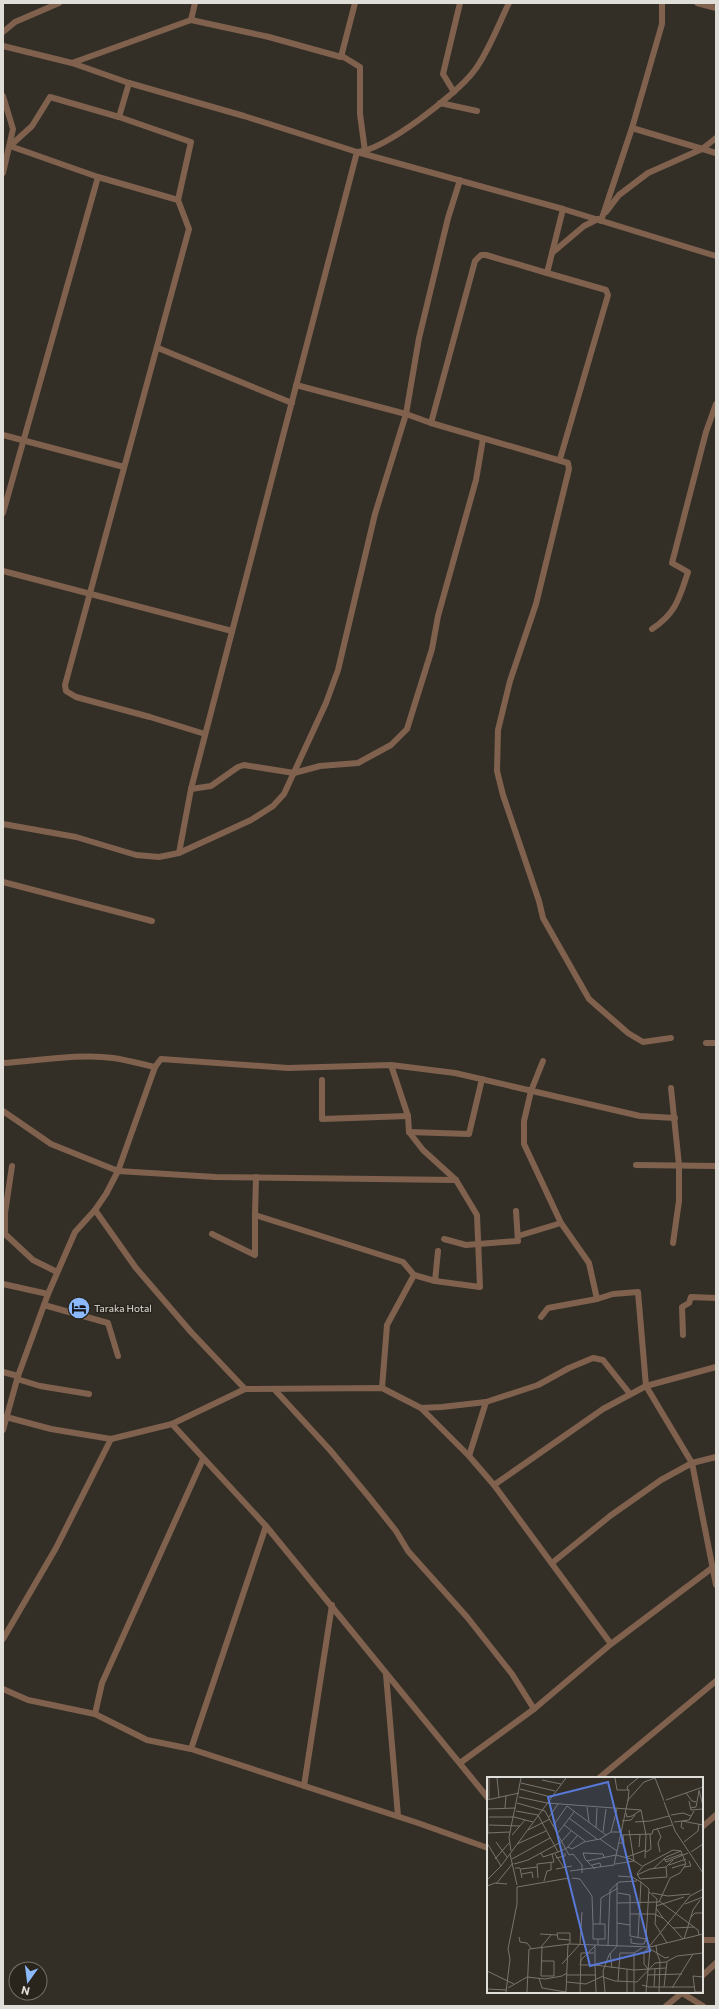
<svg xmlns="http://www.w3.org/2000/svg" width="719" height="2009" viewBox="0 0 719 2009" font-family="Commissioner,sans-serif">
<rect width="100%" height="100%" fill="#332f27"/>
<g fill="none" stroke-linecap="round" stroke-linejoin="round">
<g stroke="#80614e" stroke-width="6">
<path d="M697 3 716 8"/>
<path d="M191 20 195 3"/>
<path d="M3 32 15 22 59 3"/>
<path d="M3 46 72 63 129 83 244 116 357 152 563 209 716 256"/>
<path d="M342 56 360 67V114L365 151"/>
<path d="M72 63 191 20 269 37 341 57 355 3"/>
<path d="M454 92 443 74 460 3"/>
<path d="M3 96 13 129 3 173"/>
<path d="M440 103 477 111"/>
<path d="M119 117 129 83"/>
<path d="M632 128 716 153"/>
<path d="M10 146 98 177 178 200 189 229 65 685 66 691 76 697 150 717 205 734"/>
<path d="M10 146 32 126 50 97 119 117 191 142 178 200"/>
<path d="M563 209 547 273 486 255H481L475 261 431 423 568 463 569 469 536 604 510 681 498 730 497 771 503 795 539 901 543 918 589 999 628 1033 643 1042 671 1038"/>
<path d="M606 212 619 195 648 173 702 149 716 138"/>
<path d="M601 221 632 128 662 24V3"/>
<path d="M552 253 584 226 598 219"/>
<path d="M547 273 606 290 608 295 560 459"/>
<path d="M158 348 292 403"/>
<path d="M296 385 406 414 431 423"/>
<path d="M3 435 124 467"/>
<path d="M3 513 98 177"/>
<path d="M3 571 232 631"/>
<path d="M652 629C676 613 679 599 688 572L672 563 706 432 716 404"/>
<path d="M191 789 211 786 238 767 244 765 294 773 320 766 358 763 391 745 407 729 432 649 438 616 476 480 483 439"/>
<path d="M3 824 76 837 136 855 159 857 179 853 251 820 273 806 284 794 326 703 338 670 375 514 406 414 419 338 448 218 460 180"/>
<path d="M179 853 191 789 357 152C385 150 457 94 474 71 488 53 499 23 509 3"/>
<path d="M3 882 152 921"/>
<path d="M706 1043H716"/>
<path d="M543 1061 531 1091 524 1121V1144L561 1223 589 1263 597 1299 613 1294 638 1292 646 1386 692 1463 716 1585"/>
<path d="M3 1063C36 1061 81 1053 113 1058 127 1060 141 1064 155 1067"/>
<path d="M322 1080V1119L408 1116"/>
<path d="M671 1088 679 1165V1201L673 1243"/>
<path d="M3 1111 51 1144 118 1171 215 1177 456 1180"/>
<path d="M409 1132 469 1134 482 1079"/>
<path d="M636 1165 716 1166"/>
<path d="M12 1166 5 1213V1234L33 1260 57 1272"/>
<path d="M256 1177 255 1215 403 1262 414 1275 435 1281 480 1287 477 1215 456 1180 423 1150 409 1132 408 1116 391 1065"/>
<path d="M95 1210 136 1268 191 1332 245 1389"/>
<path d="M212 1234 255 1255V1215"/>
<path d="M518 1236 561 1223"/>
<path d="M444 1239 466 1245 518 1241 516 1211"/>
<path d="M435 1281 438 1251"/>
<path d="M3 1284 48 1294"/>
<path d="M44 1305 108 1323 118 1356"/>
<path d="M541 1317 548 1308 597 1299"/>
<path d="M683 1335 682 1307 689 1303 691 1297 716 1298"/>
<path d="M3 1372 18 1376"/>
<path d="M17 1379 40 1386 89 1394"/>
<path d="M382 1388 387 1325 414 1275"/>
<path d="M274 1389 330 1450 369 1497 396 1531 408 1551 467 1617 512 1674 534 1709"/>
<path d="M421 1408 469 1456 494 1485 611 1644"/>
<path d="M6 1417 51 1429 111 1439 172 1424 245 1389 382 1388 421 1408 442 1407 486 1402 538 1385 569 1368 593 1358 603 1360 630 1394"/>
<path d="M172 1424 266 1526 488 1798"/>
<path d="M3 1430 18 1376 48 1294 75 1232 95 1210 106 1194 118 1171 155 1067 161 1059 288 1068 391 1065 455 1073 640 1116 675 1118"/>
<path d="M469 1456 486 1402"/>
<path d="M494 1485 603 1409 646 1386 716 1367"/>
<path d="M552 1563 610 1516 661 1480 692 1463 716 1457"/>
<path d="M3 1639 56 1548 111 1439"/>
<path d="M386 1674 398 1816"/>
<path d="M3 1689 28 1700 95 1714 147 1740 191 1749 418 1823 488 1848"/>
<path d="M95 1714 102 1683 203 1459"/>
<path d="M191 1749 266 1526"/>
<path d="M460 1763 534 1709 611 1644 712 1568"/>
<path d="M599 1778 716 1681"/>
<path d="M304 1786 332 1605"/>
<path d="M702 1827 716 1815"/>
<path d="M702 1940H716"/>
<path d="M702 1976 716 1963"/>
<path d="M682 1993 703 2006"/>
<path d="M666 2006 683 1992"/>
</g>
</g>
<defs>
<g id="hotel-disc" transform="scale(1.15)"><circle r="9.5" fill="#8bb9fc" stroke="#29251d"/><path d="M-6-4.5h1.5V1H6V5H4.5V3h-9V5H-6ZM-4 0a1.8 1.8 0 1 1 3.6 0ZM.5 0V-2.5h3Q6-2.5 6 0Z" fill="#111"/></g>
</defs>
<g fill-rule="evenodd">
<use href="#hotel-disc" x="79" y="1308"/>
</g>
<g text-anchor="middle" stroke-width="3" stroke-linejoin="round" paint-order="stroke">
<g font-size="10" fill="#e0ded9" stroke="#29251d" text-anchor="start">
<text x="94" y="1312">Taraka Hotal</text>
</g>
</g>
<g transform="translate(487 1777)">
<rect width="216" height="216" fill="#332f27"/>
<path fill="none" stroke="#78756e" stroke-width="1" d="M10 1 12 20M128 1 130 13H142L141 24M168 1 177 24M55 3 74 7M34 6 68 14M33 12 64 20M141 13 140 10 151 1M212 13 216 29M199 16 205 24 209 25M32 20 60 26 154 33M2 22V1M0 23 32 16M179 23 216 10M0 24 1 56M202 24 204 33 216 32M177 25 188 54 216 96M30 26 58 34 82 78 86 77 95 88V96M80 29 119 58M100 30 102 45M18 31 19 19M203 31 209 30 212 14M0 32 29 31M154 33 159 58 158 81M29 34 51 38 71 75 65 77 67 85 50 87 51 101M139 36 140 40 145 39 154 33M184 38 196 36 204 39M2 40H27L46 45M62 40 71 27M82 41 110 62M135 44 144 43 148 38M148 45 163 44 182 39M187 45 195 44 216 48M2 48 33 49M77 48 98 64M66 49 80 29M109 51 110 31M170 51 174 60 171 66 173 75M197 52 194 50 195 44 202 43 207 34M41 53 63 42M116 55 119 32M124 55 130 32M0 56 23 55M70 57 87 35M25 58 38 43M133 58 165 57 166 53 185 48M113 62 130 74M9 65 20 80M197 65 211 54 212 47M0 66 14 89M132 66H137L136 58M30 67 59 54M81 70 85 72 97 65 113 62 124 55H133M152 70 153 58M24 74 22 60 34 1M71 75 80 71 90 59M159 75 164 72 163 57M204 75 216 67M54 76 56 80 65 77M23 77 30 108M68 77 77 91M140 80 159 73M69 81 78 79V76M177 81 179 85 201 76M8 82 22 66M25 82 63 61M178 83 195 77M100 84 129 78 144 82 155 89M27 87 41 83 74 65 84 54M128 87 147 84 142 53M105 88 113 86 114 90M182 88 199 82M197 90 204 89 202 84M28 91H33L35 101M185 91 198 87M34 92 50 90M69 92 85 89M108 92 98 82 96 76 116 77 117 80M166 92 179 80 194 74M83 94 127 88 141 23 157 5 168 1M35 97 45 95 46 101M150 98 163 92 179 90 186 83M131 99 145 100 154 105 151 161M85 101 93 102 105 119 106 147H118V162H111V168M0 103 14 89 79 1M57 104 60 94 64 93V85M154 105 162 112 159 162 163 172 159 215M9 107 26 86M0 109 8 106 20 107M162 115 170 122 168 147 180 166M131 116 143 118V159L159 162 157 167H151L144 166V161M165 116 181 119 203 117M172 124 211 153 212 158M130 126 172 125 183 101 193 96 199 87 194 74 186 73 156 89 150 97 153 102 180 100 179 90M198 127 216 120M169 129 197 120M143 137H167L176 141 169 131M204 140 208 136H215M176 141 186 151 207 150M130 146 143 148M106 147V162H111M113 147 114 121 131 111M186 151 196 162M53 157 70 158M32 160 33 165 40 166 44 171M197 162 206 133 213 123M82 167 83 165V156H70L71 162 83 163M121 168 123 113 132 105 150 104M169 169 170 176 178 181 182 180M54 170 64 158M163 172 170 176 173 184 172 215M123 176 125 191M55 184H67V199H54L55 170M75 187 93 167 95 135M93 188 94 183 108 169M94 188H108V168M161 192 157 187V176L203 119 216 112M147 193V215M147 193V176M0 194 27 207M80 198H109M160 198 195 197M40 200 58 202 75 199 80 196M116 200 128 204 150 205 168 186 179 185 190 179 216 176M216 200 206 199 208 215H216M52 201 55 211 79 215M131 204 133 176H147L155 171M80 205 99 207 116 199M155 208 162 210H207M167 210 168 192M177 210 180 185M21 211 40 200M185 211 206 177M0 212 20 213M19 215 23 182 21 172 30 127V110L82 101M40 215 42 172 83 167 163 170 216 157M79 215 81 167M93 215 94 176H107M109 215 108 188 147 193 179 191M118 215 116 194 122 178 130 169V106M140 215V192"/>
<path fill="#5879d8" fill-opacity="0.15" stroke="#5879d8" stroke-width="2" d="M121 5 163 174 103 189 61 20Z"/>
<rect width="216" height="216" fill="none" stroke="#e0ded9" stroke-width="2"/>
</g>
<rect width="719" height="2009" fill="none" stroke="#e0ded9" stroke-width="8"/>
<g transform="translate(28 1981) rotate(194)"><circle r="19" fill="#29251d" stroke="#726f68"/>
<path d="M0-3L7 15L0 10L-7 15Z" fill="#8bb9fc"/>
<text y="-6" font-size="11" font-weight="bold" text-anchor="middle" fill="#e0ded9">N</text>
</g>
</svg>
